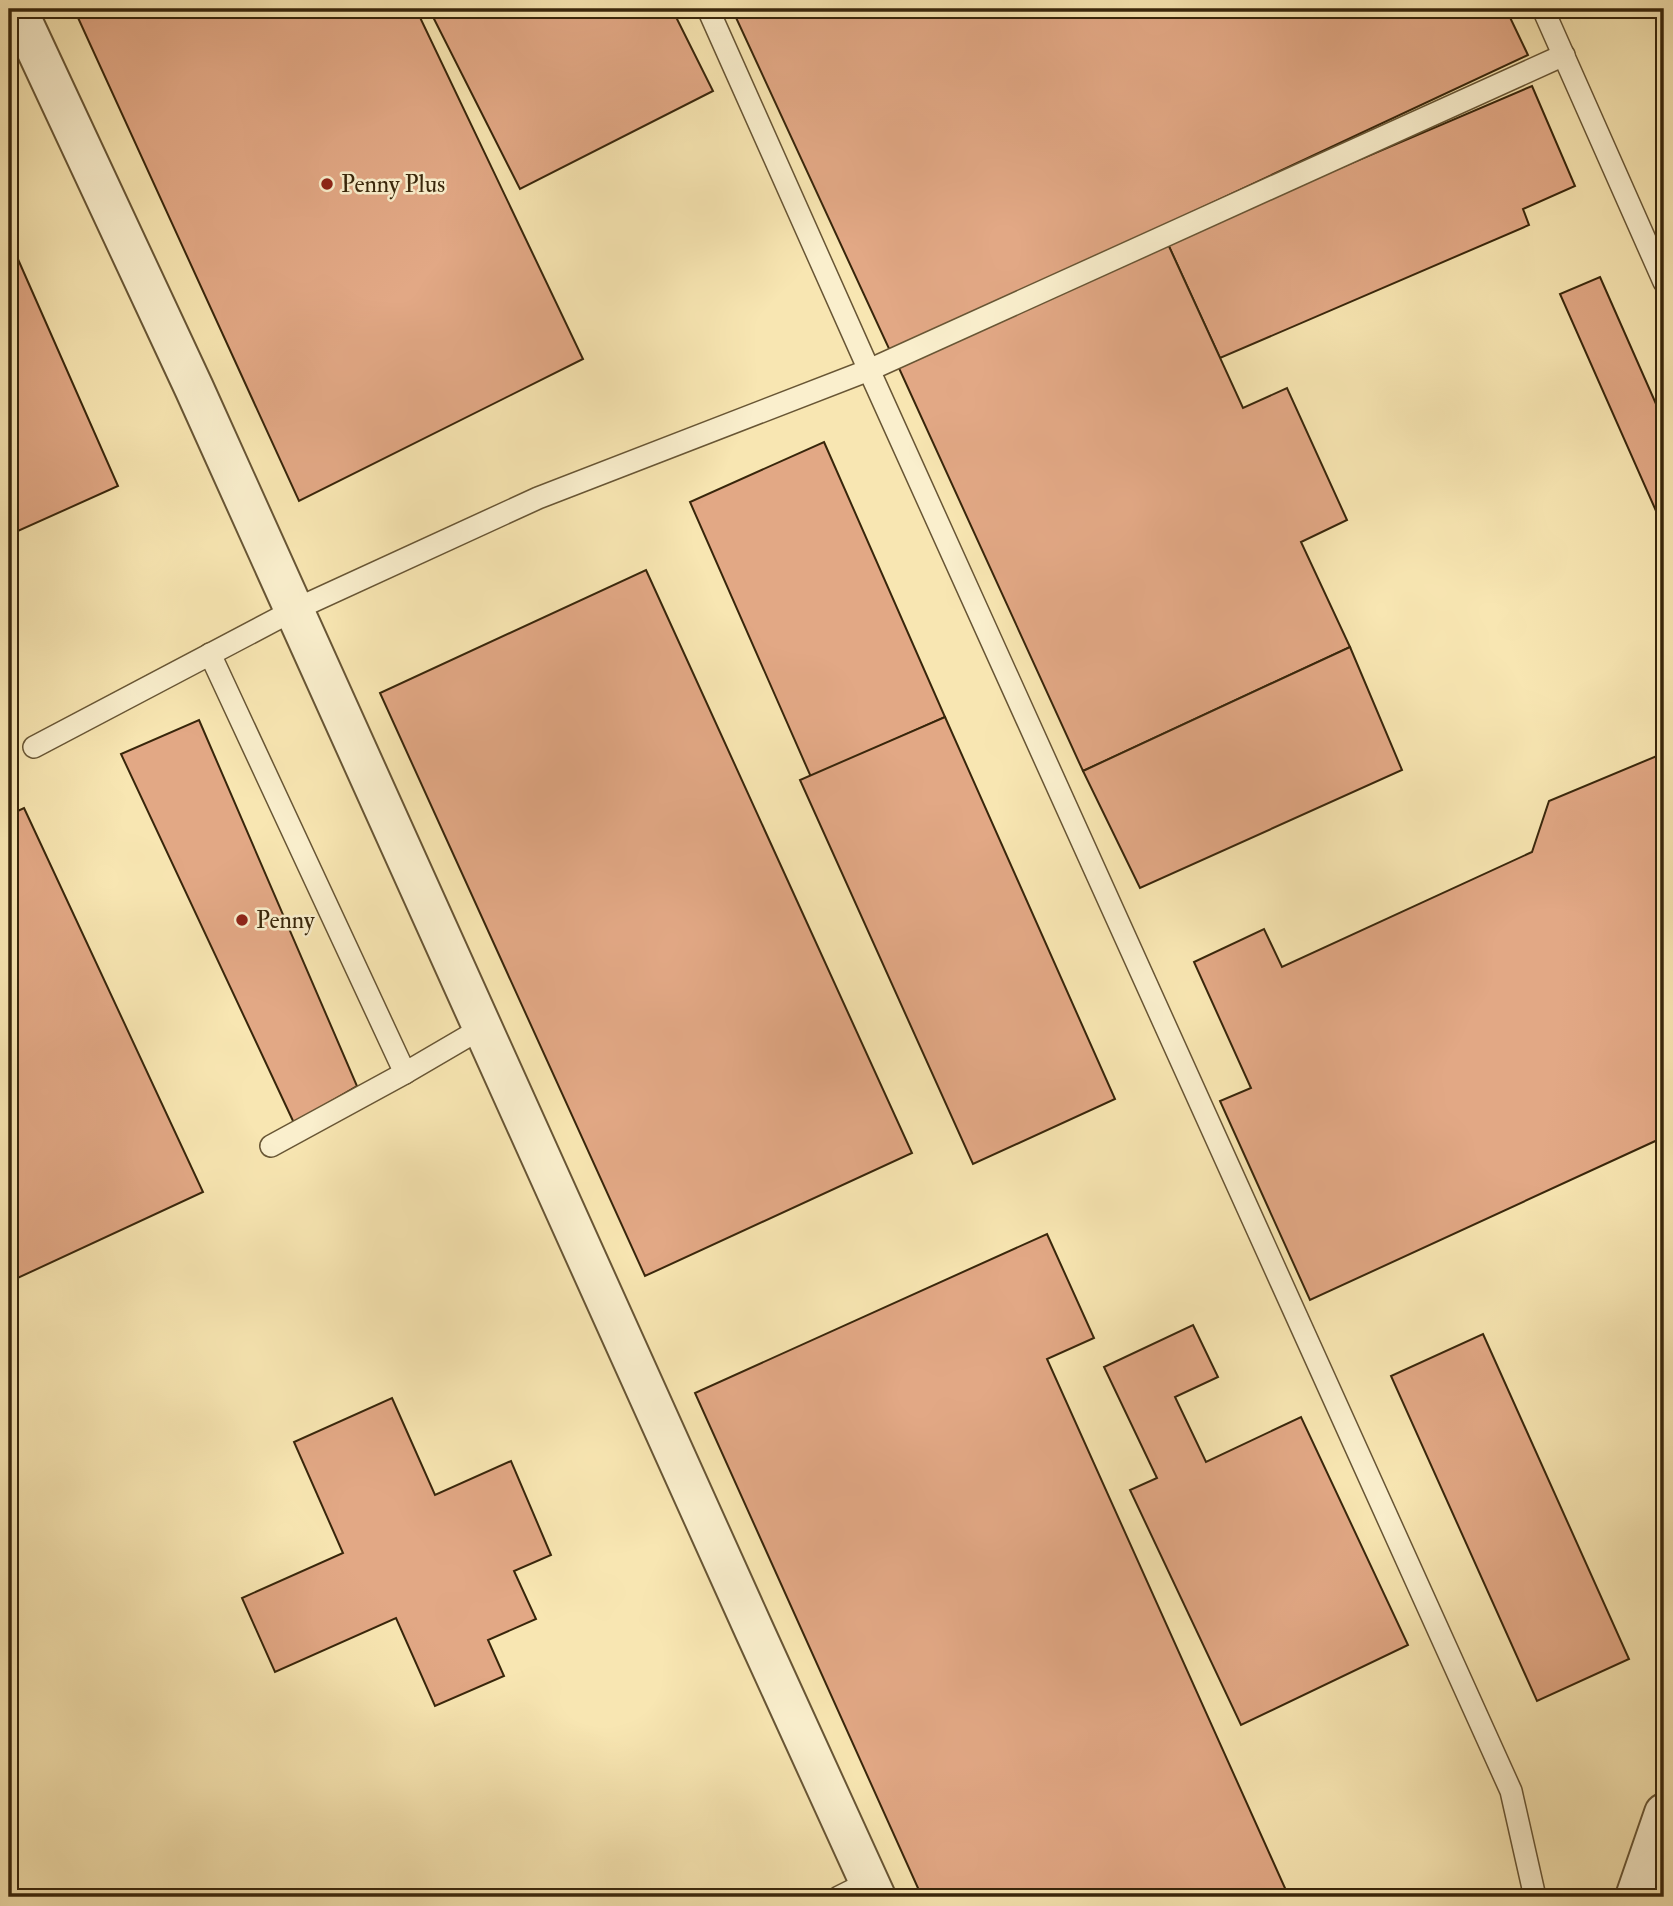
<svg xmlns="http://www.w3.org/2000/svg" width="1673" height="1906" viewBox="0 0 1673 1906" font-family="'IM FELL Double Pica',serif">
<rect width="100%" height="100%" fill="#f8e6b2"/>
<filter id="stains"><feTurbulence type="fractalNoise" baseFrequency=".00286" numOctaves="4"/><feColorMatrix values="0 0 0 0 .2 0 0 0 0 .09 0 0 0 0 .02 0 0 0 .5 -.17"/></filter>
<radialGradient id="worn" r=".72"><stop offset=".6" stop-color="#630" stop-opacity="0"/><stop offset="1" stop-color="#630" stop-opacity=".3"/></radialGradient>
<g fill="#e2a885" stroke="#38260b" stroke-width="2">
<path d="M74 9H416L583 359 299 501Z"/>
<path d="M429 9H672L713 91 520 189Z"/>
<path d="M732 9H1506L1528 55 891 353Z"/>
<path d="M1532 86 1575 186 1523 209 1529 225 1220 358 1167 242Z"/>
<path d="M1167 242 1243 408 1287 388 1347 520 1301 542 1350 647 1083 771 898 366Z"/>
<path d="M17 257 118 486 9 535V261Z"/>
<path d="M1600 277 1664 422V529L1560 294Z"/>
<path d="M824 442 945 717 811 777 690 502Z"/>
<path d="M646 570 912 1153 645 1276 380 693Z"/>
<path d="M1350 647 1402 770 1140 888 1083 771Z"/>
<path d="M945 717 1115 1099 973 1164 800 780Z"/>
<path d="M199 720 357 1086 294 1123 121 754Z"/>
<path d="M1664 753V1137L1310 1300 1220 1101 1251 1088 1194 962 1264 929 1282 967 1532 852 1549 801Z"/>
<path d="M24 808 203 1192 9 1282V815Z"/>
<path d="M1047 1234 1094 1338 1047 1359 1289 1897H922L695 1393Z"/>
<path d="M1193 1325 1218 1377 1175 1397 1206 1462 1301 1417 1408 1645 1241 1725 1130 1490 1157 1478 1104 1367Z"/>
<path d="M1483 1334 1629 1659 1537 1701 1391 1376Z"/>
<path d="M392 1398 435 1495 511 1461 551 1555 514 1571 536 1619 488 1640 504 1676 435 1706 396 1618 275 1672 242 1598 343 1553 294 1442Z"/>
</g>
<g fill="none" stroke-linecap="round" stroke-linejoin="round">
<g stroke="#685635" stroke-width="24">
<g id="service">
<path d="M708 9 869 370 1511 1791 1535 1897"/>
<path d="M1543 9 1664 282"/>
<path d="M210 654 405 1073 482 1028"/>
<path d="M34 747 294 610 538 498 869 370 1564 55"/>
<path d="M271 1146 405 1073"/>
<path d="M839 1897 869 1882"/>
</g>
</g>
<g stroke="#685635" stroke-width="42">
<g id="minor">
<path d="M17 9 194 388 755 1632 876 1897"/>
<path d="M1635 1897 1664 1813"/>
</g>
</g>
<use href="#service" stroke="#faefcd" stroke-width="21"/>
<use href="#minor" stroke="#faefcd" stroke-width="38"/>
</g>
<g fill="#8f2418" stroke="#faefcd" stroke-width="2.5">
<circle cx="327" cy="184" r="7"/>
<circle cx="242" cy="920" r="7"/>
</g>
<g text-anchor="middle" stroke-width="5" stroke-linejoin="round" paint-order="stroke">
<g font-size="24" fill="#38260b" stroke="#faefcd" text-anchor="start">
<text x="341" y="192">Penny Plus</text>
<text x="256" y="928">Penny</text>
</g>
</g>
<rect width="1673" height="1906" fill="none" stroke="#f8e6b2" stroke-width="35"/>
<rect x="10" y="10" width="1652" height="1885" fill="none" stroke="#38260b" stroke-width="3.5"/>
<rect x="18" y="18" width="1638" height="1871" fill="none" stroke="#38260b" stroke-width="2"/>
<rect width="100%" height="100%" filter="url(#stains)"/>
<rect width="100%" height="100%" fill="url(#worn)"/>
</svg>
